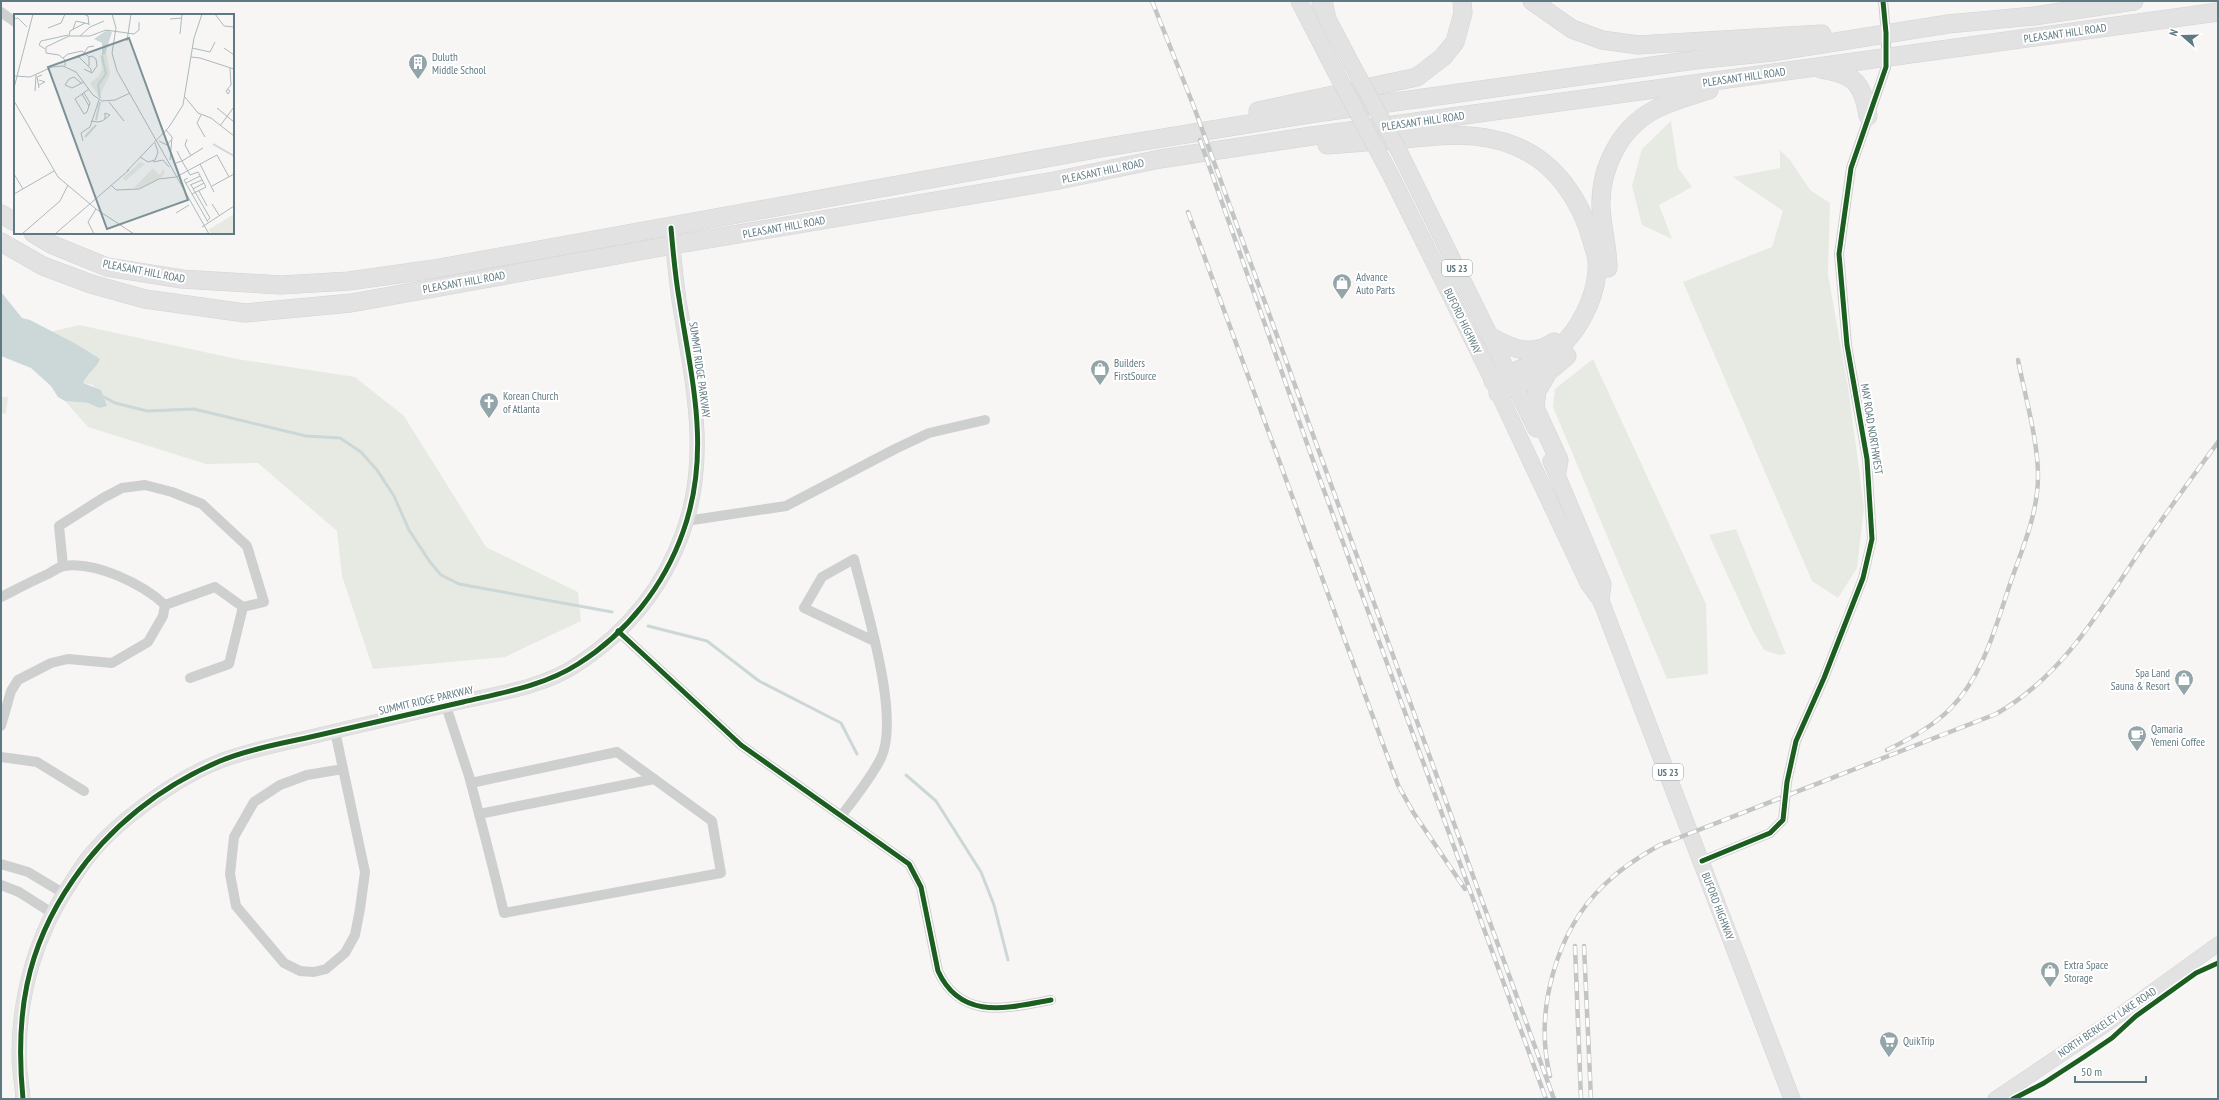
<svg xmlns="http://www.w3.org/2000/svg" width="2219" height="1100" viewBox="0 0 2219 1100" font-family="'PT Sans Narrow',sans-serif">
<rect width="100%" height="100%" fill="#f7f6f5"/>
<g fill="#e7eae3">
<path d="M1671 121 1678 168 1692 187 1659 205 1672 239 1642 225 1632 186 1642 149Z"/>
<path d="M1780 150 1790 160 1810 190 1830 203 1828 274 1849 393 1864 508 1857 568 1838 598 1812 581 1683 282 1772 247 1783 211 1733 177 1780 168Z"/>
<path d="M79 325 237 359 355 377 404 416 486 547 578 592 581 621 505 657 373 669 342 576 337 531 258 463 206 464 88 427 65 401 88 403 99 408 93 385 83 383C88 374 97 366 99 359L78 345 50 332Z"/>
<path d="M1593 359 1706 604 1708 674 1667 679 1553 407 1555 389Z"/>
<path d="M1 397H8L6 414 1 413Z"/>
<path d="M1736 529 1786 654 1779 655 1764 650 1753 631 1709 535Z"/>
</g>
<path fill="#ccd7d8" d="M1 292 22 318 30 320 78 345 100 359C97 367 88 373 83 383L101 390 107 406 99 408 88 403 65 401 58 397 51 386 31 368 1 356Z"/>
<g fill="none" stroke-linecap="round" stroke-linejoin="round">
<g stroke="#ccd7d8" stroke-width="3">
<path d="M104 397 115 403 147 411 194 409 306 436 340 438 361 452 377 470 394 496 409 530 430 562 441 575 459 584 612 612"/>
<path d="M648 626 707 641 759 681 841 723 857 754"/>
<path d="M906 775 936 801 981 872 994 905 1008 960"/>
</g>
<g stroke="#d3d4d4" stroke-width="15">
<g id="secondary">
<path d="M23 1099C22 1084 19 1069 19 1055 19 993 37 932 72 881 78 872 83 863 90 855 119 819 180 776 223 760 253 749 285 743 315 736 365 724 415 713 464 701 502 693 546 686 578 664 628 631 663 588 683 532 711 455 691 377 679 300 676 279 674 258 672 237"/>
<path d="M1995 1099 2114 1019 2218 944"/>
</g>
</g>
<g stroke="#d2d4d4" stroke-width="17">
<g id="primary">
<path d="M1299 1 1335 71"/>
<path d="M1320 4 1351 63"/>
<path d="M1398 149 1536 429"/>
<path d="M1389 172 1493 381 1588 583 1601 601 1792 1099"/>
<path d="M1551 461 1603 584 1601 601"/>
</g>
</g>
<g stroke="#d3d4d4" stroke-width="19">
<g id="highway">
<path d="M1323 1 1326 15"/>
<path d="M1532 1 1572 29 1602 40 1638 45 1822 34"/>
<path d="M1821 69C1854 74 1863 83 1868 116"/>
<path d="M1258 111 1417 77 1443 57 1455 42 1463 13 1462 1"/>
<path d="M1327 145C1353 143 1379 141 1405 139 1442 135 1479 131 1515 146 1555 162 1581 200 1592 241 1593 247 1597 255 1597 261 1599 289 1584 321 1566 341 1548 363 1518 368 1493 381"/>
<path d="M1 214 15 222"/>
<path d="M33 233 53 245 107 267 182 279 281 285 349 281 434 269 1107 147 1309 114 1695 60 1773 52 1948 24 2034 16 2134 1"/>
<path d="M1 242 43 266 91 284 145 299 245 313 351 303 673 245 1054 181 1160 159 1305 137 2218 12"/>
<path d="M1608 268C1608 248 1602 228 1601 207 1600 169 1619 129 1654 110 1671 101 1690 96 1709 90"/>
<path d="M1491 337C1511 348 1532 358 1554 342"/>
<path d="M1548 372 1537 391 1535 408 1559 460 1557 472"/>
<path d="M1498 393 1548 372 1567 356"/>
</g>
</g>
<g stroke="#ced0d0" stroke-width="10">
<path d="M1 12 15 22"/>
<path d="M686 521 786 506 895 449 929 433 985 420"/>
<path d="M1 597C17 589 32 581 48 574 53 571 59 567 64 566 95 561 143 584 165 605"/>
<path d="M618 631 741 745 909 864 921 887 938 971C961 1021 1007 1008 1051 1000"/>
<path d="M190 678 229 664 243 607"/>
<path d="M446 706 469 776C481 821 493 867 504 913L721 873 712 821 617 752 471 783"/>
<path d="M1 726 11 691 18 680 51 663 68 659 112 663 148 642 163 616 165 605 215 587 243 607 264 602 247 546 202 504 172 492 145 485 122 488 103 498 59 526 63 566"/>
<path d="M335 731 365 872 360 909 355 935 345 953 326 969 314 972 300 971 284 963 236 906 230 874 234 837 254 802 280 785 307 775 343 769"/>
<path d="M1 757 37 762 84 791"/>
<path d="M479 814 654 779"/>
<path d="M841 816C855 798 871 778 881 758 901 716 865 605 854 559L822 577 804 608 874 641"/>
<path d="M1702 861 1770 833 1783 820 1787 782 1796 741 1824 678 1863 578 1872 539 1867 459 1847 345 1839 254 1851 168 1886 67V33L1883 1"/>
<path d="M1 864 28 872 63 893"/>
<path d="M1 885 19 892 52 913"/>
</g>
<use href="#secondary" stroke="#e2e2e2" stroke-width="14"/>
<use href="#primary" stroke="#e2e2e2" stroke-width="16"/>
<use href="#highway" stroke="#e2e2e2" stroke-width="18"/>
<g stroke="#c3c5c5" stroke-width="4.5">
<g id="rail">
<path d="M1152 1 1194 107 1554 1099"/>
<path d="M1200 140 1310 452 1546 1099"/>
<path d="M1188 212 1398 785 1413 812 1465 889"/>
<path d="M1887 750C1910 739 1932 727 1950 709 1984 675 1996 625 2011 581 2023 547 2038 513 2038 476 2038 440 2025 396 2018 360"/>
<path d="M1575 946 1581 1099"/>
<path d="M1584 946 1591 1099"/>
<path d="M1550 1076C1534 1011 1556 931 1604 885 1621 868 1640 856 1660 845L1996 714C2062 677 2101 609 2142 548 2167 512 2192 477 2218 442"/>
</g>
</g>
<use href="#rail" stroke="#fff" stroke-width="3" stroke-dasharray="9" stroke-linecap="butt"/>
<g stroke="#d2d4d4" stroke-width="17" stroke-linecap="butt">
<g id="primary-bridge">
<path d="M1351 63 1398 149"/>
<path d="M1335 71 1389 172"/>
</g>
</g>
<use href="#primary-bridge" stroke="#e2e2e2" stroke-width="16"/>
<g stroke="#fff" stroke-width="8">
<g id="cycleway">
<path d="M618 631 741 745 909 864 921 887 938 971C961 1021 1007 1008 1051 1000"/>
<path d="M1702 861 1770 833 1783 820 1787 782 1796 741 1824 678 1863 578 1872 539 1867 459 1847 345 1839 254 1851 168 1886 67V33L1883 1"/>
<path d="M23 1099C15 1017 25 949 73 880 109 827 161 786 220 761 247 750 278 744 306 738 358 726 411 714 463 702 501 693 544 686 578 664 627 633 664 586 683 532 712 451 691 378 679 298 675 275 673 251 671 228"/>
<path d="M2013 1099 2044 1083 2084 1057 2112 1038 2136 1016 2196 973 2218 963"/>
</g>
</g>
<use href="#cycleway" stroke="#1b5e20" stroke-width="5"/>
</g>
<defs>
<g id="building-pin" transform="scale(1)"><path d="M0 17L-7.5 6A9.5 9.5 0 1 1 7.5 6Z" fill="#94a5aa" stroke="#fff"/><path d="M-4-6H4V6H1V3H-1V6H-4ZM-2.5-4.3h1.7v1.8h-1.7ZM.8-4.3h1.7v1.8H.8ZM-2.5-1h1.7V.8h-1.7ZM.8-1h1.7V.8H.8Z" fill="#fff"/></g>
<g id="shop-pin" transform="scale(1)"><path d="M0 17L-7.5 6A9.5 9.5 0 1 1 7.5 6Z" fill="#94a5aa" stroke="#fff"/><path d="M-5-2.5h2.3a2.7 3.5 0 0 1 5.4 0H5L5.5 6h-11ZM-1.5-2.5h3a1.5 2.3 0 0 0-3 0Z" fill="#fff"/></g>
<g id="church-pin" transform="scale(1)"><path d="M0 17L-7.5 6A9.5 9.5 0 1 1 7.5 6Z" fill="#94a5aa" stroke="#fff"/><path d="M-1.2-6h2.4v3.5h3.3v2.4h-3.3V6h-2.4V-.1h-3.3v-2.4h3.3Z" fill="#fff"/></g>
<g id="cafe-pin" transform="scale(1)"><path d="M0 17L-7.5 6A9.5 9.5 0 1 1 7.5 6Z" fill="#94a5aa" stroke="#fff"/><path d="M-5.5-4.5H6V0H3Q3 3.5 0 3.5H-2.5Q-5.5 3.5-5.5 0ZM3-3.2v2h1.7v-2ZM-6 4.5H4V6H-6Z" fill="#fff"/></g>
<g id="supermarket-pin" transform="scale(1)"><path d="M0 17L-7.5 6A9.5 9.5 0 1 1 7.5 6Z" fill="#94a5aa" stroke="#fff"/><path d="M-6-5.5h2.5l.6 2H6L4.5 2H-2.5L-4.4-4H-6ZM-1.5 3.2a1.3 1.3 0 1 0 .1 0ZM3 3.2a1.3 1.3 0 1 0 .1 0Z" fill="#fff"/></g>
</defs>
<g fill-rule="evenodd">
<use href="#building-pin" x="418" y="63"/>
<use href="#shop-pin" x="1342" y="283"/>
<use href="#shop-pin" x="1100" y="369"/>
<use href="#church-pin" x="489" y="402"/>
<use href="#shop-pin" x="2184" y="679"/>
<use href="#cafe-pin" x="2137" y="735"/>
<use href="#shop-pin" x="2050" y="971"/>
<use href="#supermarket-pin" x="1889" y="1041"/>
</g>
<g text-anchor="middle" stroke-width="4" stroke-linejoin="round" paint-order="stroke">
<g fill="#fff" stroke="#8fa1a8" stroke-width="1">
<rect x="1442" y="260" width="30" height="16" rx="3"/>
<rect x="1653" y="764" width="30" height="16" rx="3"/>
</g>
<g font-size="10" font-weight="bold" fill="#5f7982">
<text x="1457" y="272">US 23</text>
<text x="1668" y="776">US 23</text>
</g>
<g font-size="11" fill="#5f7982" stroke="#fff">
<text transform="translate(2065 33) rotate(-8)" y="4">PLEASANT HILL ROAD</text>
<text transform="translate(1744 77) rotate(-8)" y="4">PLEASANT HILL ROAD</text>
<text transform="translate(1423 121) rotate(-8)" y="4">PLEASANT HILL ROAD</text>
<text transform="translate(1103 171) rotate(-12)" y="4">PLEASANT HILL ROAD</text>
<text transform="translate(784 227) rotate(-10)" y="4">PLEASANT HILL ROAD</text>
<text transform="translate(144 271) rotate(11)" y="4">PLEASANT HILL ROAD</text>
<text transform="translate(464 282) rotate(-10)" y="4">PLEASANT HILL ROAD</text>
<text transform="translate(1463 321) rotate(64)" y="4">BUFORD HIGHWAY</text>
<text transform="translate(700 370) rotate(82)" y="4">SUMMIT RIDGE PARKWAY</text>
<text transform="translate(1872 429) rotate(81)" y="4">MAY ROAD NORTHWEST</text>
<text transform="translate(426 700) rotate(-13)" y="4">SUMMIT RIDGE PARKWAY</text>
<text transform="translate(1718 906) rotate(69)" y="4">BUFORD HIGHWAY</text>
<text transform="translate(2107 1022) rotate(-34)" y="4">NORTH BERKELEY LAKE ROAD</text>
</g>
<g font-size="11" fill="#5f7982" stroke="#fff" text-anchor="start">
<text x="432" y="61">Duluth<tspan x="432" dy="13">Middle School</tspan></text>
<text x="1356" y="281">Advance<tspan x="1356" dy="13">Auto Parts</tspan></text>
<text x="1114" y="367">Builders<tspan x="1114" dy="13">FirstSource</tspan></text>
<text x="503" y="400">Korean Church<tspan x="503" dy="13">of Atlanta</tspan></text>
<text x="2170" y="677" text-anchor="end">Spa Land<tspan x="2170" dy="13">Sauna &amp; Resort</tspan></text>
<text x="2151" y="733">Qamaria<tspan x="2151" dy="13">Yemeni Coffee</tspan></text>
<text x="2064" y="969">Extra Space<tspan x="2064" dy="13">Storage</tspan></text>
<text x="1903" y="1045">QuikTrip</text>
</g>
</g>
<g transform="translate(14 14)">
<rect width="220" height="220" fill="#f7f6f5"/>
<path d="M92 36 96 60 85 83 76 69 85 62 88 55 86 41 87 39 88 42 91 40ZM126 148 131 150 111 167 109 164ZM139 154 144 160H147L148 155 151 158 148 163 127 174H120ZM220 200V220H198L194 216Z" fill="#e7eae3"/>
<path d="M93 16 98 18 91 40 88 42V29L80 25Z" fill="#ccd7d8"/>
<path fill="none" stroke="#ccd7d8" stroke-width="2" d="M86 84 84 71 92 60 88 42M82 106 86 88M71 123 82 111M199 130 220 142"/>
<path fill="none" stroke="#acb9bd" stroke-width="1" d="M70 0 74 2 75 11M98 0 102 14 98 39 103 57 195 220M201 0 210 12 220 13M0 5 4 4 13 13M156 5 168 4M34 14 47 9 51 0M59 15 62 7 75 10M166 20 168 0M55 22 56 17 71 9M66 22 76 13 90 7M113 27 117 0M178 34 196 38 201 28M210 34 220 41M31 35 25 31 27 27 54 21M70 39 74 33 80 32M177 43 186 44 220 55M49 44 54 40 68 37 75 43V52M50 47 65 43 77 55V58M51 52V46L45 41 32 39V33L55 22H76L92 16 120 20 125 16V8M70 55 78 59 83 52 82 45 78 42 75 43M1 62 16 63 38 53 49 52 62 58 79 81 88 87 101 86 116 79M25 66 31 68 25 71M67 69 60 63 55 65 51 71 58 74 70 68M0 74 19 0M25 74 23 63 28 61M213 75 216 77 214 80 212 77 217 71 216 54M21 77 22 61M70 79 76 89 73 98 70 100 61 85 75 75M68 80 75 92M171 83 184 99 197 104 220 122M0 87 44 163 82 195 120 220M95 88 110 107M203 94 220 108M187 101 183 109 191 123M77 107 84 108 88 107 91 105 96 101 91 99V105M206 112 220 93M152 116 158 123 156 146M173 125 171 131 177 142M69 127 67 119 76 113 85 86M145 127 153 131 157 126M126 143 134 148 141 146 144 138 141 129M139 148 149 146 155 153M162 149 168 147 163 137M186 150 200 178M113 157 155 113 169 91 180 24 188 0M0 160 9 175M174 164 170 166 194 208M172 169 186 162M97 171 102 176 125 175 145 165 162 163 203 141 215 163M176 171 188 166M177 171 196 204 193 207M198 172 220 160M179 175 190 169M185 177 193 192M0 180 40 157M178 180 192 173 184 158 176 161 168 147 189 134M198 190 205 201M162 199 175 191M188 213 220 192M8 220 46 187 54 171M41 220 115 156M80 220 74 208 82 195"/>
<path fill="#7c9198" fill-opacity="0.15" stroke="#7c9198" stroke-width="2" d="M115 24 174 186 93 215 34 53Z"/>
<rect width="220" height="220" fill="none" stroke="#5f7982" stroke-width="2"/>
</g>
<rect width="2219" height="1100" fill="none" stroke="#5f7982" stroke-width="4"/>
<g transform="translate(2183 36) rotate(290)" stroke="#ffffff" stroke-width="3" paint-order="stroke">
<path d="M0-3L7 15L0 10L-7 15Z" fill="#5f7982"/>
<text y="-6" font-size="11" font-weight="bold" text-anchor="middle" fill="#5f7982">N</text>
</g>
<path d="M2075 1076v6h71v-6" fill="none" stroke="#5f7982" stroke-width="2"/>
<text x="2081" y="1076" font-size="12" fill="#5f7982" stroke="#ffffff" stroke-width="3" paint-order="stroke">50 m</text>
</svg>
